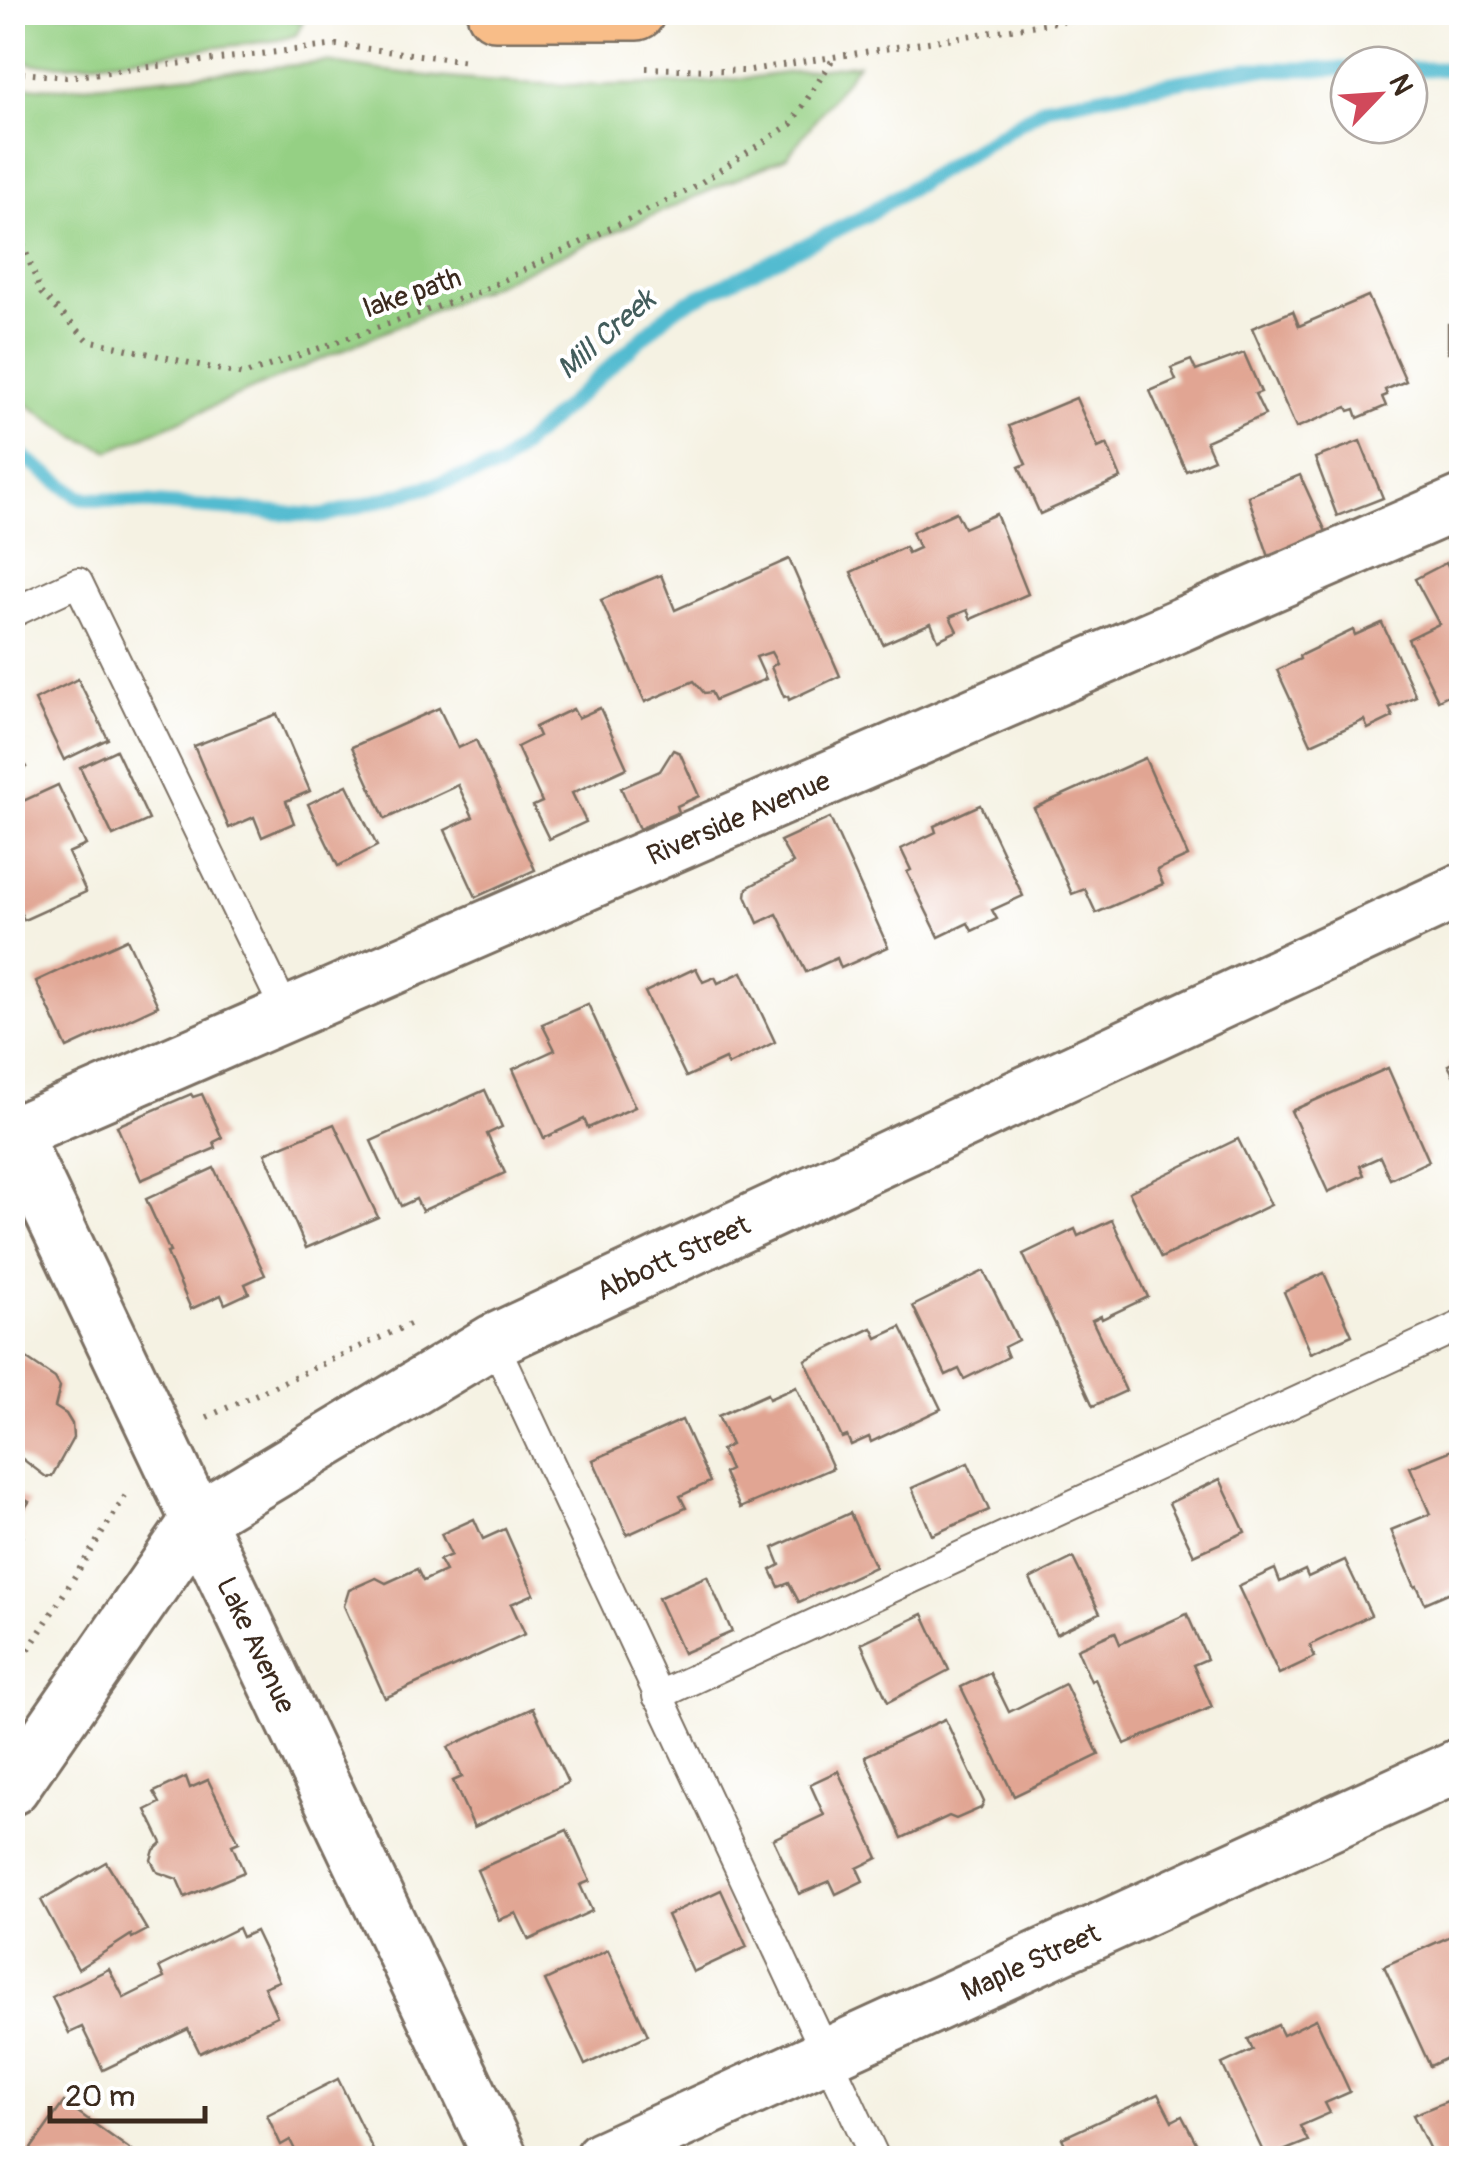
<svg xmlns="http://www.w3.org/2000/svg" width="1474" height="2171" viewBox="0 0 1474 2171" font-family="Pangolin,sans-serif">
<rect width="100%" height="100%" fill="#fff"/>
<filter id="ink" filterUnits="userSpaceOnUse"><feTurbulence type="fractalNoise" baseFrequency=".01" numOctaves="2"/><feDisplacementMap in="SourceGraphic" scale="20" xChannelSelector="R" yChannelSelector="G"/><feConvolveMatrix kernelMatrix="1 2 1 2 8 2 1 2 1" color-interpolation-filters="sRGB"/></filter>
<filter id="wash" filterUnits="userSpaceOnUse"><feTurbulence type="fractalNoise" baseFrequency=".0048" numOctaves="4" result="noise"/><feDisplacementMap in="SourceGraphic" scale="40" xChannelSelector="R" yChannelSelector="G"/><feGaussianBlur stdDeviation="2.25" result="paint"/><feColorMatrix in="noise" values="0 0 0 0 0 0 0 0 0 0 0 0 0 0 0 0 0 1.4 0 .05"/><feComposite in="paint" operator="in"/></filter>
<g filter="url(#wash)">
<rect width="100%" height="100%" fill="#f5f2e3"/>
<g fill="#95d084" stroke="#687d51" stroke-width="2.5">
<path d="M265 12 303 22 296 35 279 40 69 65 33 64 13 58V13Z"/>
<path d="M326 62C450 83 581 90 707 82 757 78 808 69 858 64L787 157 110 451 76 437 13 395V83L30 87 64 88Z"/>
</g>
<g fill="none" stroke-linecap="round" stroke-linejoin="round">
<g stroke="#53bbd0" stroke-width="15">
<path d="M1409 69H1462"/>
<path d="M12 449 81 498 323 516 499 467 674 309 863 217 1047 106 1247 69H1349"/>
</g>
</g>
<g id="blocks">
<g fill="#e1a593">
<path d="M1368 296 1406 381 1385 390 1387 395 1382 397 1386 406 1358 418 1355 409 1349 411 1347 407 1296 428 1252 328 1293 311 1299 326Z"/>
<rect x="1448" y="324" width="14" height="29"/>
<path d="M1244 353 1261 392 1255 394 1265 415 1206 441 1214 459 1186 471 1150 391 1176 380 1171 368 1191 360 1196 371Z"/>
<path d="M1076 398 1098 448 1107 444 1121 478 1040 514 1019 467 1026 464 1009 426Z"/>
<path d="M1360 441 1383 498 1337 516 1315 458Z"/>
<path d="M1300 475 1327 534 1269 557 1248 496Z"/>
<path d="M956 512 964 528 996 514 1028 594 971 619 967 610 950 617 957 631 938 640 931 623 883 644 851 572 905 547 908 553 919 548 912 532Z"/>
<path d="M789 559 840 676 789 700 788 696 784 697 771 667 777 663 771 652 756 657 766 679 715 700 711 692 704 693 694 681 645 702 601 600 661 575 675 610Z"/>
<path d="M1446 563 1462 594V688L1438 700 1408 639 1439 624 1415 579Z"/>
<path d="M1382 623 1416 696 1389 708 1393 717 1368 729 1364 720 1311 744 1277 670 1300 659 1299 656 1353 630 1355 635Z"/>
<path d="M78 679 108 739 64 760 35 700Z"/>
<path d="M439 708 458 748 476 740 535 870 476 897 445 830 473 817 458 785 385 819 352 747Z"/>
<path d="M600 708 627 768 572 793 586 822 549 839 533 806 542 802 517 747 539 736 535 727 573 709 578 718Z"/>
<path d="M277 714 310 791 286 801 294 823 262 837 254 817 229 828 194 746Z"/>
<path d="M12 738 26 767 12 773Z"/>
<path d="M116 750 149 820 113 836 80 767Z"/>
<path d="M673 750 680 753 699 796 677 806 679 812 639 829 621 788 660 771Z"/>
<path d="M1145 758 1188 856 1157 870 1163 884 1096 913 1085 889 1072 894 1034 808Z"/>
<path d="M58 785 86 845 68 853 86 892 24 920 12 894V806Z"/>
<path d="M347 785 377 846 338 866 308 804Z"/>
<path d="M980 805 1023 896 992 910 997 919 972 931 968 923 939 937 907 872 911 870 901 849 936 832 934 826Z"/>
<path d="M830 818 888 947 841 968 837 958 806 972 777 914 758 923 746 896 747 888 793 863 780 841Z"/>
<path d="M127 939 158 1006 67 1048 36 981Z"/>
<path d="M696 968 703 982 715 977 718 983 742 972 775 1042 728 1065 725 1059 686 1077 645 992Z"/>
<path d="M588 1004 635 1107 588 1128 584 1119 544 1138 513 1069 555 1050 542 1024Z"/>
<path d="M1462 1058V1092L1448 1065Z"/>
<path d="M1388 1068 1429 1161 1390 1179 1380 1157 1360 1166 1364 1175 1328 1192 1291 1111Z"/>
<path d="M485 1090 502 1127 487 1134 505 1173 422 1211 416 1199 401 1206 371 1141Z"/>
<path d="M191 1094 193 1097 202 1094 222 1138 214 1142 216 1148 141 1180 117 1126Z"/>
<path d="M334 1124 378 1217 306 1248 265 1153Z"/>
<path d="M1238 1139 1271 1205 1161 1258 1129 1192Z"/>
<path d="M214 1168 265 1275 245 1284 249 1293 225 1304 221 1295 191 1309 167 1253 170 1252 146 1199Z"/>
<path d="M1112 1220 1148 1297 1102 1319 1101 1316 1092 1320 1126 1391 1093 1406 1023 1254 1075 1229 1078 1236Z"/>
<path d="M984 1271 1018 1340 1004 1347 1008 1357 964 1379 959 1369 946 1375 913 1306Z"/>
<path d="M1324 1273 1352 1335 1311 1353 1284 1292Z"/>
<path d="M901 1327 941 1409 871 1442 869 1437 851 1445 847 1436 842 1438 805 1360 872 1328 877 1338Z"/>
<path d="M12 1349 55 1378 60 1387 55 1407 66 1414 72 1424 73 1438 52 1476 46 1477 12 1451Z"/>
<path d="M796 1387 833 1468 740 1508 724 1473 730 1470 721 1450 731 1445 718 1416 767 1394 769 1399Z"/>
<path d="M682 1420 710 1482 680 1496 686 1508 627 1535 593 1460Z"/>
<path d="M1462 1446V1569L1456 1571 1462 1587 1425 1603 1417 1586 1415 1587 1391 1530 1430 1514 1410 1467Z"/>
<path d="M968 1463 989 1510 932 1535 912 1488Z"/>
<path d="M1220 1479 1245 1532 1194 1555 1169 1503Z"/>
<path d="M12 1492 29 1502 12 1528Z"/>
<path d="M850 1513 875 1567 799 1602 789 1583 779 1587 771 1570 780 1565 773 1548Z"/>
<path d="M474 1519 483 1539 505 1529 534 1594 511 1604 525 1634 385 1698 344 1606 349 1590 376 1578 386 1583 417 1569 423 1581 445 1571 439 1560 451 1555 441 1534Z"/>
<path d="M12 1530 23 1537 12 1554Z"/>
<path d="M1073 1558 1100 1613 1056 1634 1030 1579Z"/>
<path d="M1345 1560 1371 1615 1310 1645 1315 1657 1279 1674 1238 1586 1275 1569 1280 1582 1305 1570 1308 1577Z"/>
<path d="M707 1576 732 1632 683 1653 658 1598Z"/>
<path d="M923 1614 949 1670 888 1702 861 1643Z"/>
<path d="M1187 1614 1207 1659 1193 1665 1212 1707 1125 1744 1095 1679 1091 1681 1077 1649 1115 1632 1120 1644Z"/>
<path d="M990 1673 1009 1712 1065 1684 1099 1755 1014 1796 961 1687Z"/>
<path d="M533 1708 568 1783 474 1827 453 1781 462 1777 448 1747Z"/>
<path d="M945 1719 984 1802 981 1808 956 1819 949 1816 902 1838 865 1756Z"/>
<path d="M838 1771 878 1858 857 1868 863 1881 836 1894 830 1881 799 1894 773 1839 824 1815 810 1784Z"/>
<path d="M186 1777 190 1788 208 1780 239 1842 232 1845 244 1872 185 1897 177 1879 157 1872 151 1860 154 1850 162 1843 146 1810 160 1803 154 1792Z"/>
<path d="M567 1830 590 1881 580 1885 592 1911 529 1940 516 1913 499 1920 477 1870Z"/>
<path d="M106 1862 147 1930 132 1938 131 1935 78 1969 41 1900Z"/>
<path d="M721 1890 747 1947 693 1972 667 1915Z"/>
<path d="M238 1928 242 1937 255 1931 279 1981 264 1987 277 2016 200 2053 188 2029 103 2070 82 2027 69 2033 52 1997 109 1969 124 1998 164 1978 159 1967Z"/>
<path d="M1462 1931V2051L1430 2066 1384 1966Z"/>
<path d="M608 1950 648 2035 585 2065 545 1980Z"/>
<path d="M1316 2019 1350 2092 1325 2103 1330 2113 1300 2126 1308 2141 1266 2158 1222 2064 1253 2050 1248 2039 1278 2025 1283 2035Z"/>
<path d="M338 2079 377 2158H289L287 2153 295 2150 290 2140 281 2145 267 2115Z"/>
<path d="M1158 2094 1172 2121 1182 2116 1204 2158H1072L1062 2138Z"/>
<path d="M1462 2095V2158H1434L1413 2115Z"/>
<path d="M64 2102 139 2156 137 2158 25 2157Z"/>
</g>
</g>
</g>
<g filter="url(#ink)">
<use href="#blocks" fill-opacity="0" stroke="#7c7063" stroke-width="2.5"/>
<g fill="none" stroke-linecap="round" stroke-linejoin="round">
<g stroke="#7c7063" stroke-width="32">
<g id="lane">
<path d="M12 613 78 582 287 1014"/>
<path d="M493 1341 875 2158"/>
<path d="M657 1696 1462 1325"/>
</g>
</g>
<g stroke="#7c7063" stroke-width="58">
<g id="street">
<path id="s1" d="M12 1130 501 2158"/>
<path id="s2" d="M14 1133 1462 502"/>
<path id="s3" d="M12 1788 199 1518 493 1341 1462 890"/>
<path id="s4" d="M601 2158 1462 1764"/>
</g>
</g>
<g stroke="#7c7063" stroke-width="60">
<path id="highway" d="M495 12H637"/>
</g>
<g stroke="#7c7063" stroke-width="6" stroke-dasharray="2.5 8" stroke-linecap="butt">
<path d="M646 68 744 71 1119 12"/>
<path d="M12 72 66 77 337 45 468 61"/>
<path d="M12 214 41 293 88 340 243 375 479 292 691 189 791 124 833 59"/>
<path d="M207 1417 414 1322"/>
<path d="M12 1676 126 1495"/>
</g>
<use href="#lane" stroke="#fff" stroke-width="28"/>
<use href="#street" stroke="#fff" stroke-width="52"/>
<use href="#highway" stroke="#f8bd88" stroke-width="55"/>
</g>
</g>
<g text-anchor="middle" stroke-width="8" stroke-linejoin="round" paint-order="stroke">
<g font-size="28" fill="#3b2a1e" stroke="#fff">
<text transform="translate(412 292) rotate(-19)" y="10">lake path</text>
<text dy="10" stroke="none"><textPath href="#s2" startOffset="790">Riverside Avenue</textPath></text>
<text dy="10" stroke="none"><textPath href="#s3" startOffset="870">Abbott Street</textPath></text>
<text dy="10" stroke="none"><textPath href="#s1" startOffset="570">Lake Avenue</textPath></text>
<text dy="10" stroke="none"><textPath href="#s4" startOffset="472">Maple Street</textPath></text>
</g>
<g font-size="30" font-style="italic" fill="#435d5c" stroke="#fff">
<text transform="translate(606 334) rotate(-41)" y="10">Mill Creek</text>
</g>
</g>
<rect width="1474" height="2171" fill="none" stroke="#fff" stroke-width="50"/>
<g transform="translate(1379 95) rotate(65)"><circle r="48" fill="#ffffff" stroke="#b1aaa5" stroke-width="2.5"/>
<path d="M0-8L18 38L0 25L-18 38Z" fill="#d1495b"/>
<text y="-15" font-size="28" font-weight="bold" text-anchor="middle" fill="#3b2a1e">N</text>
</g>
<path d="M50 2106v15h155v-15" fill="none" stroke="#3b2a1e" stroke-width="5"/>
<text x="65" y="2106" font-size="30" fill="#3b2a1e" stroke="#ffffff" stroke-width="8" paint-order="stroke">20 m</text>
</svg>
